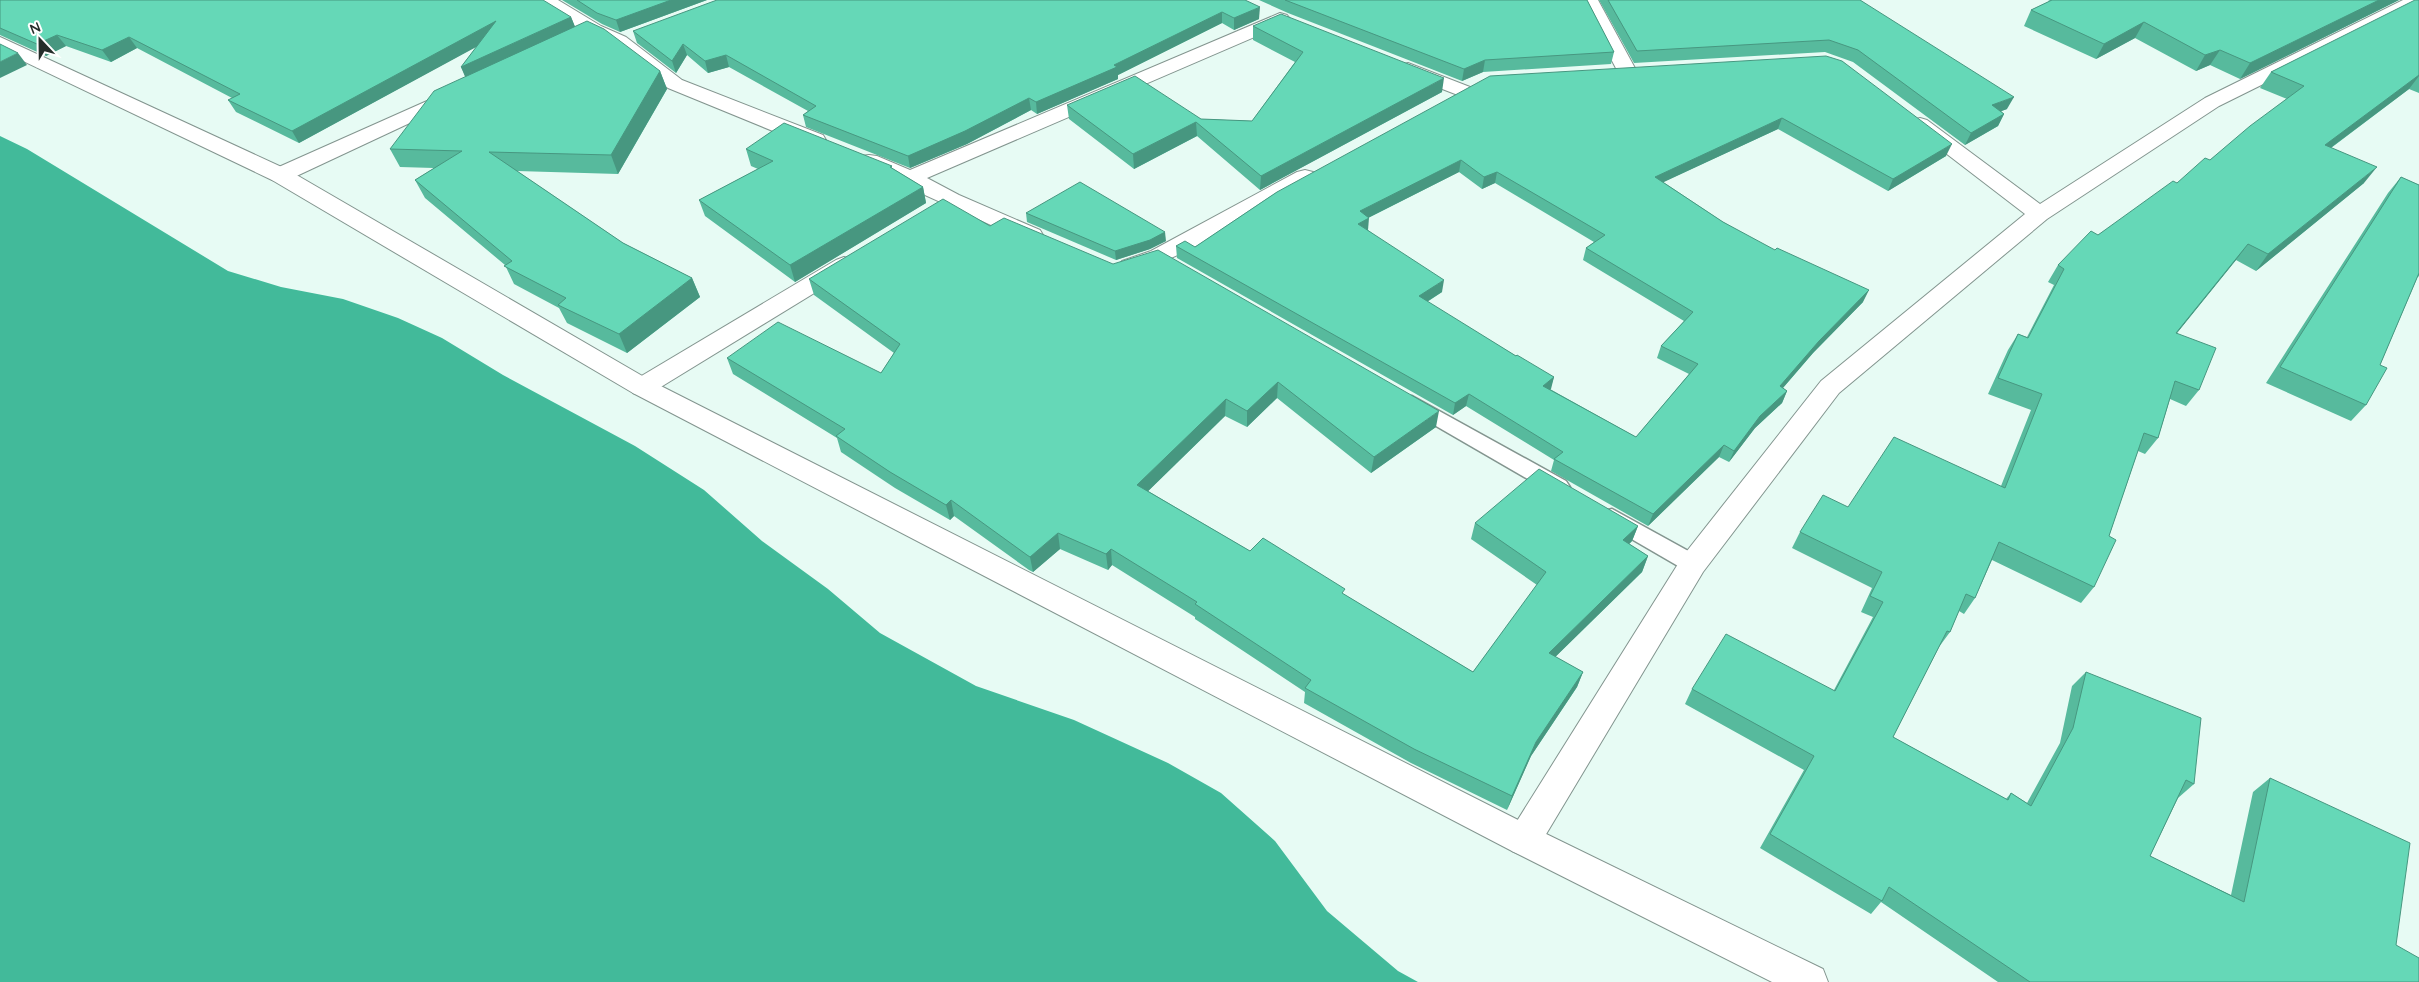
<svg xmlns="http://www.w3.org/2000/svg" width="2419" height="982" viewBox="0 0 2419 982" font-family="Quicksand,sans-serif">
<rect width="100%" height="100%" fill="#e7fbf4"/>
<path fill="#42ba9a" d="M0 136 27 149 228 271 281 287 343 299 398 318 442 338 503 375 635 446 704 490 762 541 828 589 880 633 976 686 1074 720 1168 763 1221 793 1275 841 1327 911 1398 971 1418 982H0Z"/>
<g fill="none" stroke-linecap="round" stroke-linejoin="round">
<g stroke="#83958f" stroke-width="3">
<g id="lane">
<path d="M1412 396 1566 481 1570 487 1566 493 1559 495 1552 493 1405 408 1402 403 1405 398Z"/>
<path d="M1612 509 1701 558 1704 564 1701 570 1693 573 1685 570 1604 523 1601 517 1604 511Z"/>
</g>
</g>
<g stroke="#83958f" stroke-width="2">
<g id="street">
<path d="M536 0H558L601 26 626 37 682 80 823 135 826 140 823 145 815 146 807 145 668 88 612 45 587 34 538 4Z"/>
<path d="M1580 0H1598L1636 70 1633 74 1626 76 1619 74Z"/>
<path d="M2403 0H2419V7L2219 106 2047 219 1839 393 1703 572 1536 851 1524 856 1512 851 1507 840 1512 829 1683 556 1821 381 2025 214 1913 128 1910 124 1913 120 1920 118 1927 120 2040 204 2205 98Z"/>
<path d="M1280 13 1287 15 1290 19 1287 23 927 178 959 195 1040 230 1043 235 1040 240 1032 242 1024 240 861 166 858 161 861 156 869 155 877 156 910 170Z"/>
<path d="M1408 63 1470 87 1473 91 1470 95 1463 97 1401 73 1398 69 1401 65Z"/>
<path d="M454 89 461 91 464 95 461 99 288 180 280 182 272 180 269 175 272 170Z"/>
<path d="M1305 170 1313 172 1316 177 1313 182C1280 200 1150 279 1122 271L1118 266 1122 261 1151 251 1297 172Z"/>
<path d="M844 257 852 260 856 265 852 270 651 393 642 396 633 393 629 387 633 381 836 260Z"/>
</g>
</g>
<g stroke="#83958f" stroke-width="2">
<path id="secondary" d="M0 37 288 170 651 381 1536 829 1823 969 1828 982H1772L1512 851 633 393 272 180 0 50Z"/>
</g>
<use href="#lane" fill="#fff" fill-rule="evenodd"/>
<use href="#street" fill="#fff" fill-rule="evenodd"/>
<use href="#secondary" fill="#fff" fill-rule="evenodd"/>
</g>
<g fill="#57ba9d" fill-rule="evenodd">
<path d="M0 0 571 17 575 27 660 71 667 89 618 174 517 171 623 243 692 278 700 297 627 353 567 323 559 308 514 284 505 265 425 198 415 180 434 168 400 167 390 149 466 77 461 67 477 46 299 143 236 112 228 100 232 98 137 48 111 62 66 46 46 56 0 35Z"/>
<path d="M562 0H707L620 32 602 24Z"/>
<path d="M1245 0 1259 19 1234 30 1222 23 1118 75V79L1037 114 1031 110 967 144 910 168 806 127 803 115 808 111 729 67 708 73 687 55 676 73 637 43 633 31Z"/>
<path d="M1259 0H1587L1614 52 1611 64 1483 72 1462 81 1288 13Z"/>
<path d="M1599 0H1860L2007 109 2001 111 2004 114 1998 126 1965 145 1853 62 1825 52 1634 63Z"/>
<path d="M2048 0H2399L2240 79 2210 65 2196 71 2135 38 2096 59 2024 26 2031 10 2050 1Z"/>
<path d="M2419 0V93L2409 89 2331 148 2364 183 2256 271 2236 260 2177 333 2199 390 2186 406 2170 399 2158 438 2145 454 2138 451 2109 536 2094 587 2081 603 1992 560 1975 598 1964 614 1959 611 1950 632 1939 647 1893 737 2006 799 2011 793 2027 803 2060 743 2072 686 2086 672 2194 784 2178 798 2150 856 2231 895 2253 792 2270 778 2396 945 2419 982H1998L1881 902 1871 914 1760 848 1804 770 1685 704 1692 689 1834 690 1873 617 1861 612 1872 588 1792 548 1800 532 1848 507 2001 486 2031 410 1988 394 2008 350 2018 334 2027 337 2054 285 2048 282 2058 265 2098 235 2177 183 2210 160 2287 99 2260 88 2271 72Z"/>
<path d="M1253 26 1442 92 1260 190 1197 136 1134 169 1069 119 1067 105 1201 119 1252 121 1295 62 1253 40Z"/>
<path d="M1842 61 1946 156 1888 191 1778 129 1663 182 1723 222 1863 302 1813 353 1783 388 1787 391 1782 403 1755 428 1729 462 1719 457 1648 526 1551 471 1554 460 1466 406 1453 415 1177 258 1176 246 1195 247 1277 192ZM1459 172 1482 189 1495 183 1594 242 1586 248 1583 260 1684 321 1661 346 1657 358 1689 374 1636 437 1550 389 1554 377 1516 356 1427 302 1442 292 1368 230V218Z"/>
<path d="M746 149 892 166V168L923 187 926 203 795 282 705 216 699 200 758 169 751 166Z"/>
<path d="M2401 177 2419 185V277L2418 276 2380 365 2366 405 2351 421 2266 383 2388 193Z"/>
<path d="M1026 213 1166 241 1150 249 1116 260 1027 222Z"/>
<path d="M990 226 1436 427 1371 473 1277 398 1247 427 1225 416 1148 491 1250 551 1345 595 1473 672 1537 585 1471 539 1475 523 1638 526 1632 541 1629 544 1648 556 1642 572 1555 657 1583 672 1577 687 1531 756 1507 810 1411 763 1304 703 1305 692 1195 619V617L1112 565 1108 570 1060 549 1033 572 1029 570 954 516 950 520 895 488 841 452 837 438 733 374 727 358 881 373 894 353 814 295 809 279Z"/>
</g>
<g fill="#479780">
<path d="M671 0H707L620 32 616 20Z"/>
<path d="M2379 0H2399L2240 79 2250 63Z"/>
<path d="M1260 7 1259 19 1234 30V18Z"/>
<path d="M1222 12V23L1118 75V79L1037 114 1036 102 1114 65Z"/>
<path d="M571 17 576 29 466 79 461 67Z"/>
<path d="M496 21 502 33 299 143 292 131Z"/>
<path d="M2144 22 2135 38 2096 59 2104 44Z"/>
<path d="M57 35 66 46 46 56 37 44Z"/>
<path d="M129 37 137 48 111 62 102 50Z"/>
<path d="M683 44 687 55 676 73 672 61Z"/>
<path d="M2220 50 2210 65 2196 71 2205 55Z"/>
<path d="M18 53 27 65 0 78V62Z"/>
<path d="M726 55 729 67 708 73 705 61Z"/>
<path d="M1485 60 1483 72 1462 81 1464 69Z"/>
<path d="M660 71 667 89 618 174 611 155Z"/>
<path d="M2419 75V76L2409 89 2313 161 2325 145Z"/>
<path d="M1444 78 1442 92 1260 190 1261 176Z"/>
<path d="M2014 97 2007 109 1986 117 1992 105Z"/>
<path d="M1029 98 1031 110 967 144 910 168 908 156Z"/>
<path d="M2004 114 1998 126 1965 145 1971 133Z"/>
<path d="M1782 118 1778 129 1651 188 1655 177Z"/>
<path d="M1196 122 1197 136 1134 169 1133 154Z"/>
<path d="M1952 144 1946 156 1888 191 1893 179Z"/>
<path d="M1461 160 1459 172 1358 223 1360 211Z"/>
<path d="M2377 167 2364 183 2256 271 2268 254Z"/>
<path d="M1497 172 1495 183 1482 189 1484 177Z"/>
<path d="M923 187 926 203 795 282 790 265Z"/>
<path d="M1369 218 1368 230 1358 224Z"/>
<path d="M1165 232 1166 241 1150 249 1116 260 1115 251Z"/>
<path d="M2248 244 2236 260 2164 349 2176 333Z"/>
<path d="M692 278 700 297 627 353 619 334Z"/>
<path d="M1444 280 1442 292 1417 308 1419 296Z"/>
<path d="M1869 290 1863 302 1813 353 1774 398 1780 386 1819 341Z"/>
<path d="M1554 377 1551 389 1540 398 1543 386Z"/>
<path d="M1278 382 1277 398 1247 427V411Z"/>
<path d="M1787 391 1782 403 1755 428 1729 462 1734 451 1760 416Z"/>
<path d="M1469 394 1466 406 1453 415 1455 403Z"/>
<path d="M1226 399 1225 416 1138 501 1137 485Z"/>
<path d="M1439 411 1436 427 1371 473 1374 457Z"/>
<path d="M1724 445 1719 457 1648 526 1653 514Z"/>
<path d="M951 500 954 516 950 520 946 505Z"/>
<path d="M1638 526 1632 541 1617 556 1623 540Z"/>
<path d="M1058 533 1060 549 1033 572 1030 557Z"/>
<path d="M1111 549 1112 565 1108 570 1106 554Z"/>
<path d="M1648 556 1642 572 1544 668 1549 653Z"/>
<path d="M1583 672 1577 687 1531 756 1507 810 1512 796 1536 742Z"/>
</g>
<g fill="#65d8b7" stroke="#479780" fill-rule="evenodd">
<path d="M0 0H543L571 17 461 67 496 21 292 131 228 100 240 94 129 37 102 50 57 35 37 44 0 28Z"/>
<path d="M577 0H671L616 20 597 13Z"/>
<path d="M717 0H1245L1260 7 1234 18 1222 12 1114 65 1117 67 1036 102 1029 98 965 131 908 156 803 115 816 106 726 55 705 61 683 44 672 61 633 31Z"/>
<path d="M1285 0H1587L1614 52 1485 60 1464 69Z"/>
<path d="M1608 0H1860L2014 97 1992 105 2004 114 1971 133 1858 50 1829 40 1637 51Z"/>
<path d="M2052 0H2379L2250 63 2220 50 2205 55 2144 22 2104 44 2031 10Z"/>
<path d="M2415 0H2419V75L2325 145 2377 167 2268 254 2248 244 2176 333 2216 348 2199 390 2175 381 2158 438 2144 433 2109 536 2116 540 2094 587 1999 542 1975 598 1966 594 1950 632 1947 631 1893 737 2008 800 2011 793 2031 806 2073 728 2086 672 2201 718 2194 784 2186 780 2150 856 2244 902 2270 778 2410 843 2396 945 2419 958V982H2030L1889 887 1882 901 1770 834 1814 756 1692 689 1726 634 1835 691 1883 602 1870 596 1882 572 1800 532 1823 495 1848 507 1894 437 2005 488 2042 394 1998 378 2018 334 2028 338 2064 269 2058 265 2091 231 2098 235 2173 181 2177 183 2205 158 2210 160 2250 126 2304 86 2271 72Z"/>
<path d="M1281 14 1444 78 1261 176 1196 122 1133 154 1067 105 1135 76 1201 119 1252 121 1303 52 1253 26Z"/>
<path d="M587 21 604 29 660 71 611 155 489 152 623 243 692 278 619 334 558 305 566 298 504 266 512 261 415 180 462 151 390 149 434 91Z"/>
<path d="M0 44 18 53 0 62Z"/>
<path d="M1826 56 1842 61 1952 144 1893 179 1782 118 1655 177 1723 222 1775 250 1777 248 1869 290 1819 341 1780 386 1787 391 1760 416 1734 451 1724 445 1653 514 1554 459 1563 452 1469 394 1455 403 1176 246 1185 241 1195 247 1277 192 1490 76ZM1461 160 1484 177 1497 172 1605 235 1586 248 1693 312 1661 346 1698 364 1636 437 1543 386 1554 377 1517 355 1516 356 1419 296 1444 280 1358 224 1369 218 1360 211Z"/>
<path d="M784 123 892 166 890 167 923 187 790 265 699 200 773 161 746 149Z"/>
<path d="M2401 177 2419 185V273L2380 365 2387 368 2366 405 2280 367Z"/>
<path d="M1080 182 1165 232 1150 240 1115 251 1026 213Z"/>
<path d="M943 199 990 226 1004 218 1113 264 1158 250 1439 411 1374 457 1278 382 1247 411 1226 399 1137 485 1250 551 1263 538 1345 589 1342 593 1473 672 1546 572 1475 523 1539 469 1638 526 1623 540 1648 556 1549 653 1583 672 1536 742 1512 796 1414 749 1305 688 1311 680 1195 604 1197 602 1111 549 1106 554 1058 533 1030 557 1027 555 951 500 946 505 890 472 836 436 845 429 727 358 778 322 881 373 900 344 809 279Z"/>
</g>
<g transform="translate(40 40) rotate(338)" stroke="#ffffff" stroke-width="4" paint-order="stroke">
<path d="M0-4L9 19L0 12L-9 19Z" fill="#252d2a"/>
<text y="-8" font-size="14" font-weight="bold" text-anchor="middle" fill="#252d2a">N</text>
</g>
</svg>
